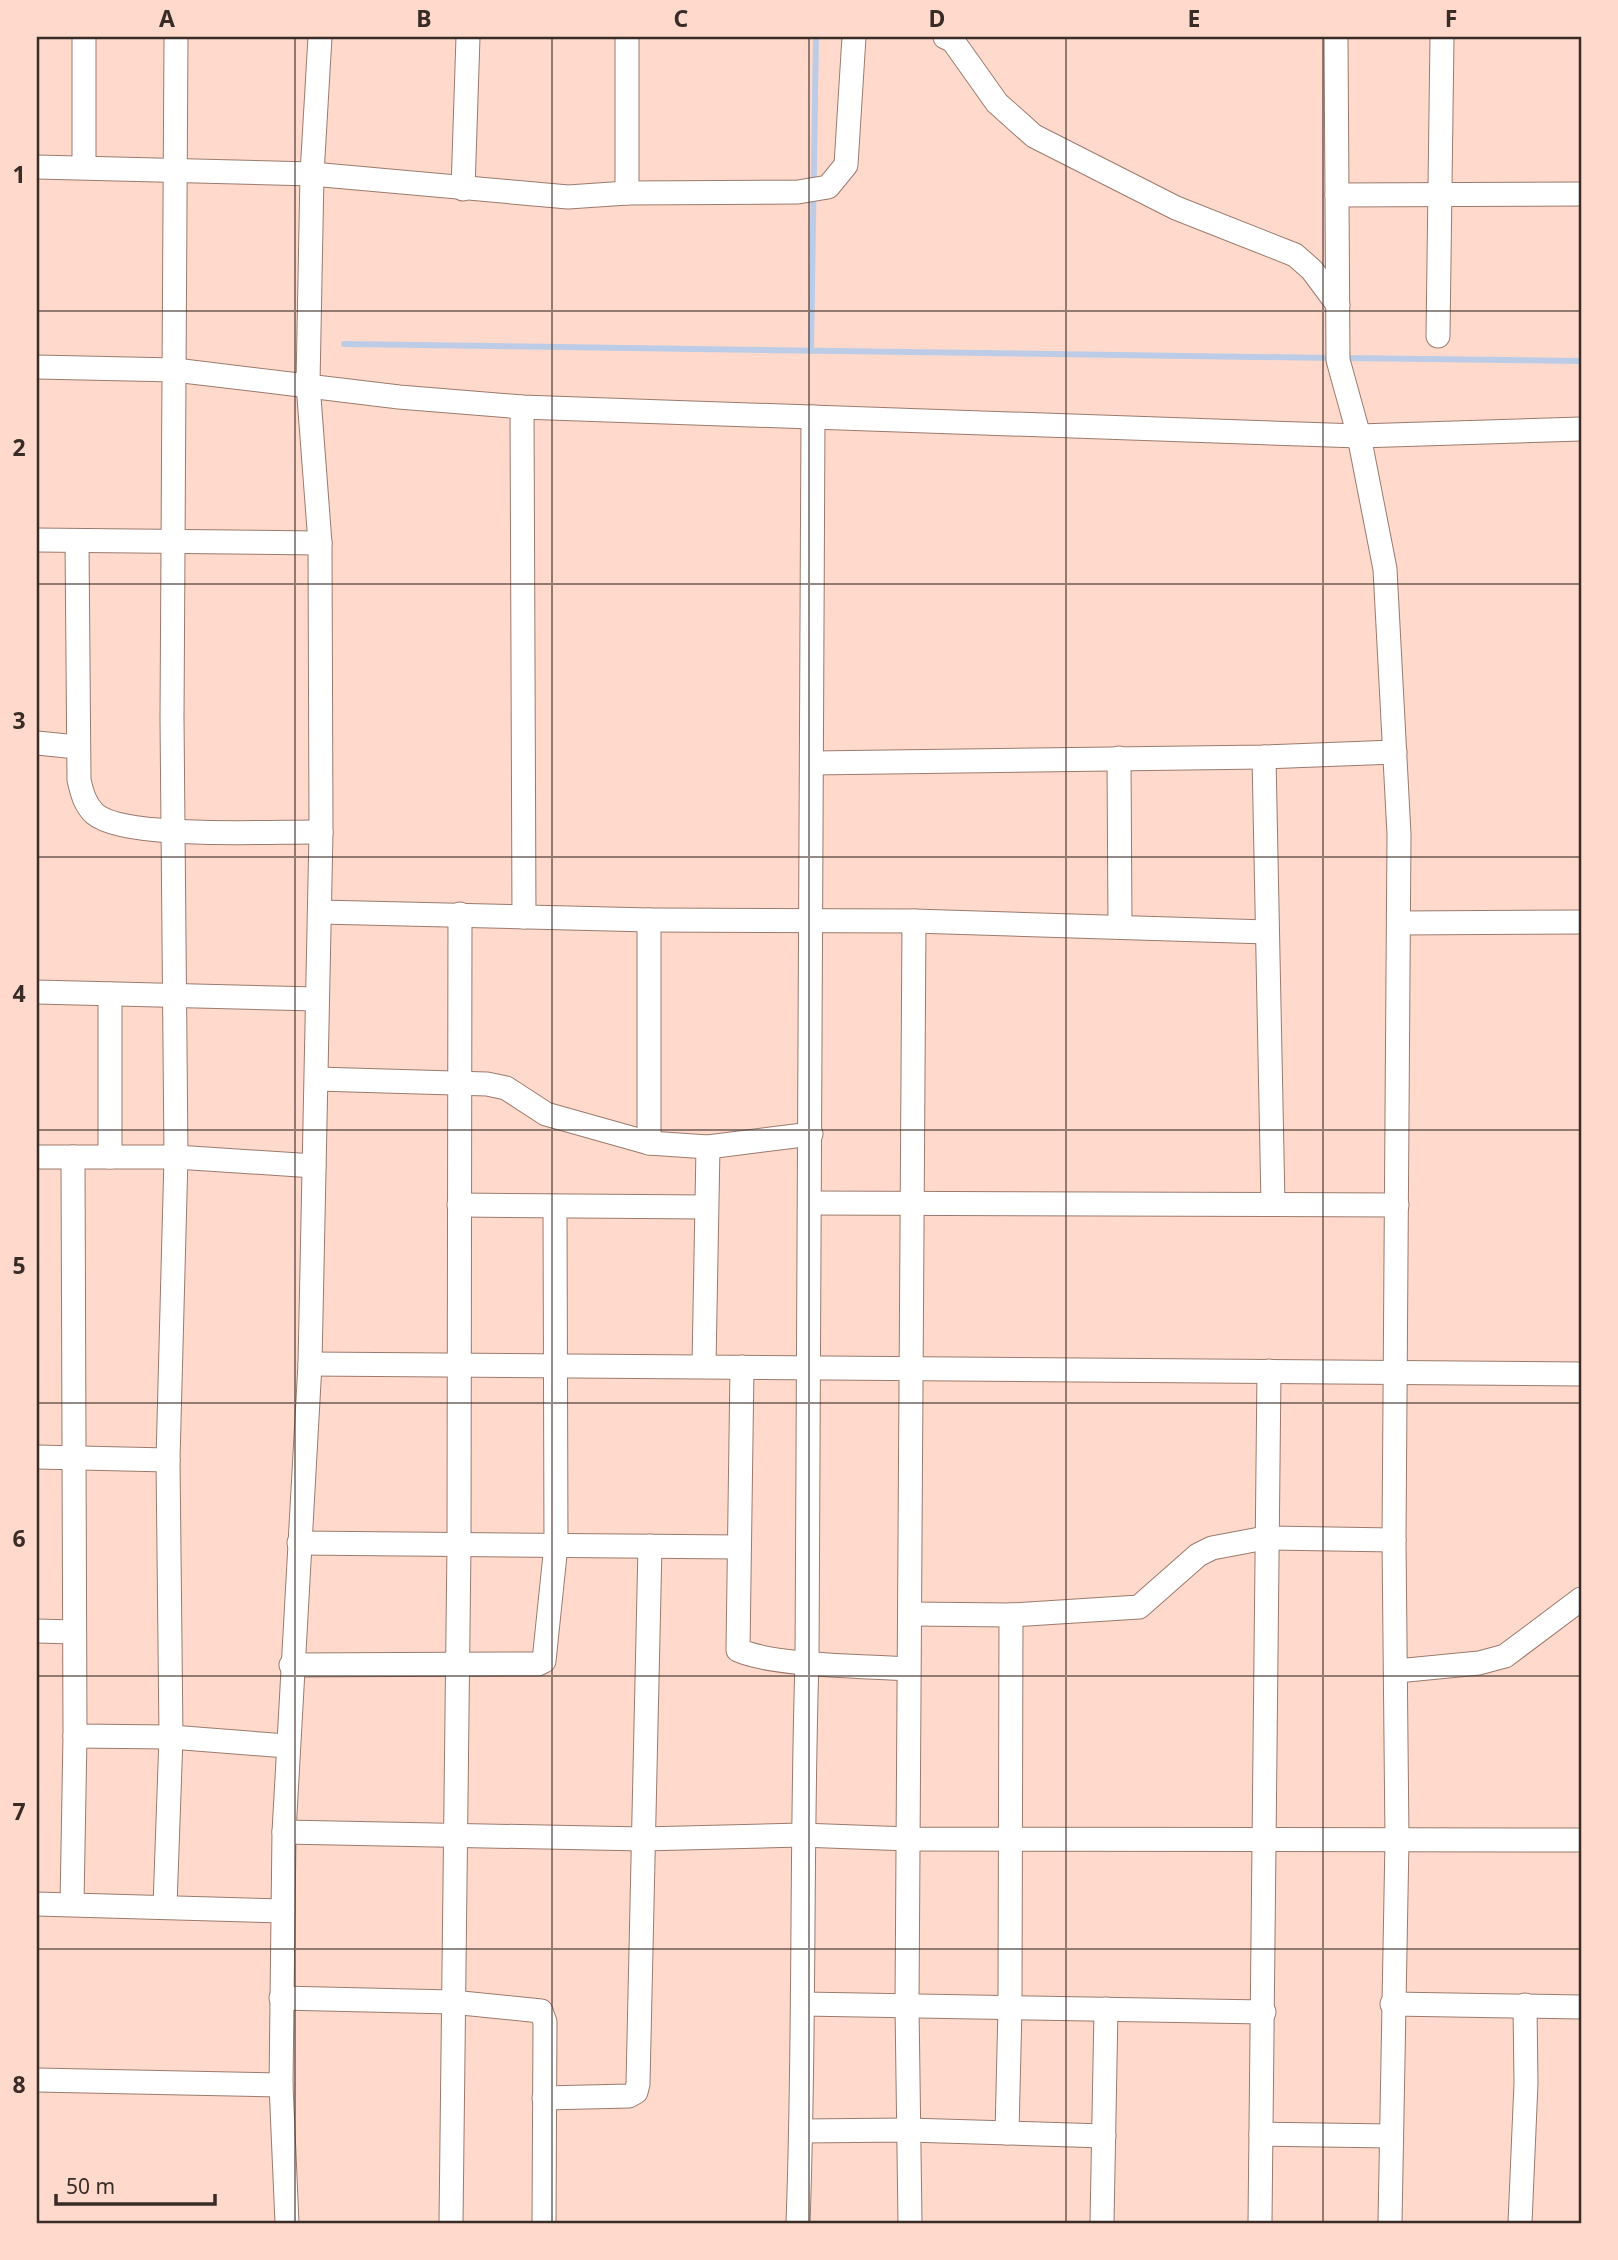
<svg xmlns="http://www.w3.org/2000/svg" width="1618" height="2260" viewBox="0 0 1618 2260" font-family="'Noto Sans',sans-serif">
<rect width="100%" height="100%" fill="#ffdacc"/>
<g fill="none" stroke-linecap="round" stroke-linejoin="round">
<g stroke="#bccce7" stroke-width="6">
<path d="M344 344 1333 358"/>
<path d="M811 351 816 37"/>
<path d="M1344 358 1581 361"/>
</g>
<g stroke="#9b7a6d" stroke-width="25">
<g id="street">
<path d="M945 37 953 41 997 103 1034 136 1176 208 1295 255 1312 270 1338 305"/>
<path d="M1336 37 1338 360 1359 436 1385 569 1399 834 1394 1540 1397 1840 1390 2223"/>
<path d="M37 167 312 174 568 197 627 193 798 192 828 187 846 165 854 37"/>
<path d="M84 167V37"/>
<path d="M463 189 468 37"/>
<path d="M627 193V37"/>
<path d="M1337 195 1581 194"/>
<path d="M1438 336 1442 37"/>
<path d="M37 367 175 370 399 397 522 407 1359 436 1581 429"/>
<path d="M522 407 524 917"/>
<path d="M37 540 320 543"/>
<path d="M77 541 79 780C82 793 85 805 95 814 125 840 278 831 321 832"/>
<path d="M37 743 77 747"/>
<path d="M1264 757 1273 1204"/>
<path d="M1119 758 1120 927"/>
<path d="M813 763 1264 757 1395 752"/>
<path d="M320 912 649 920 914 921 1267 932"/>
<path d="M1399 923 1581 922"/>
<path d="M37 992 316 999"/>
<path d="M110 994V1157"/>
<path d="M317 1079 487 1084 506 1088 546 1114 649 1143 708 1147 811 1134"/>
<path d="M649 1143V920"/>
<path d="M37 1157H176L314 1166"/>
<path d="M810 1203 1397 1205"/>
<path d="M459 1205 706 1207"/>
<path d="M310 1364 1581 1374"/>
<path d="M704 1365 708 1147"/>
<path d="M742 1367 738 1650C774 1666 865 1666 908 1669"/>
<path d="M37 1457 168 1460"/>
<path d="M299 1543 738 1547"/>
<path d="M910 1614 1011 1615 1139 1607 1198 1555 1212 1548 1265 1538 1394 1540"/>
<path d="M37 1631 73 1632"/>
<path d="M291 1665 538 1664 544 1661 556 1545 555 1207"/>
<path d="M1397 1671 1479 1663 1505 1656 1581 1599"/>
<path d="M75 1736 171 1737 287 1746"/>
<path d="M284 1832 643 1839 801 1835 909 1839 1581 1840"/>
<path d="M37 1904 283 1911"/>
<path d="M72 1904 75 1736 73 1157"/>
<path d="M165 1906 171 1737 168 1460 176 1157 172 718 176 37"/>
<path d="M281 1998 452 2002 541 2011 545 2022 544 2223"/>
<path d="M803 2004 1264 2012"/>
<path d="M1392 2004 1581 2007"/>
<path d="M37 2080 281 2085"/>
<path d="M544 2098 629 2096 636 2092 638 2084 650 1546"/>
<path d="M802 2131 908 2130 1104 2136"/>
<path d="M1007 2133 1010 2007 1011 1615"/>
<path d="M1261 2134 1391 2136"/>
<path d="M287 2223 281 2085 284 1832 310 1364 321 832 320 543 308 384 312 174 320 37"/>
<path d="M451 2223 459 1545 460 914"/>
<path d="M798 2223C805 2036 801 1849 807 1662L813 417"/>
<path d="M910 2223 907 2005 914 921"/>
<path d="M1102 2223 1106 2009"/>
<path d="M1260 2223 1269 1371"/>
<path d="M1520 2223 1526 2083 1525 2005"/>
</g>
</g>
<use href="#street" stroke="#fff" stroke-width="23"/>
</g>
<path fill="none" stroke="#392b26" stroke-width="2" stroke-opacity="0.55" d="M295 37V2223M552 37V2223M809 37V2223M1066 37V2223M1323 37V2223M37 311H1581M37 584H1581M37 857H1581M37 1130H1581M37 1403H1581M37 1676H1581M37 1949H1581"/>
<rect width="1618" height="2260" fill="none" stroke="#ffdacc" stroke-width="77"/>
<path d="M56 2194v10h159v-10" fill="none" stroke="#392b26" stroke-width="3.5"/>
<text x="66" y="2194" font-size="21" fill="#392b26" stroke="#ffdacc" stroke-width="5" paint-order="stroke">50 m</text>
<rect x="38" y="38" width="1542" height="2184" fill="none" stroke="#392b26" stroke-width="2.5"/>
<g font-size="23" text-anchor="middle" font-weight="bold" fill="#392b26">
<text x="167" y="27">A</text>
<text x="424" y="27">B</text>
<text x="681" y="27">C</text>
<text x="937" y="27">D</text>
<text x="1194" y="27">E</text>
<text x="1451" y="27">F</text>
<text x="19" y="183">1</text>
<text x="19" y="456">2</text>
<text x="19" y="729">3</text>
<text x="19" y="1002">4</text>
<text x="19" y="1274">5</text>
<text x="19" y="1547">6</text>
<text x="19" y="1820">7</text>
<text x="19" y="2093">8</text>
</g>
</svg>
